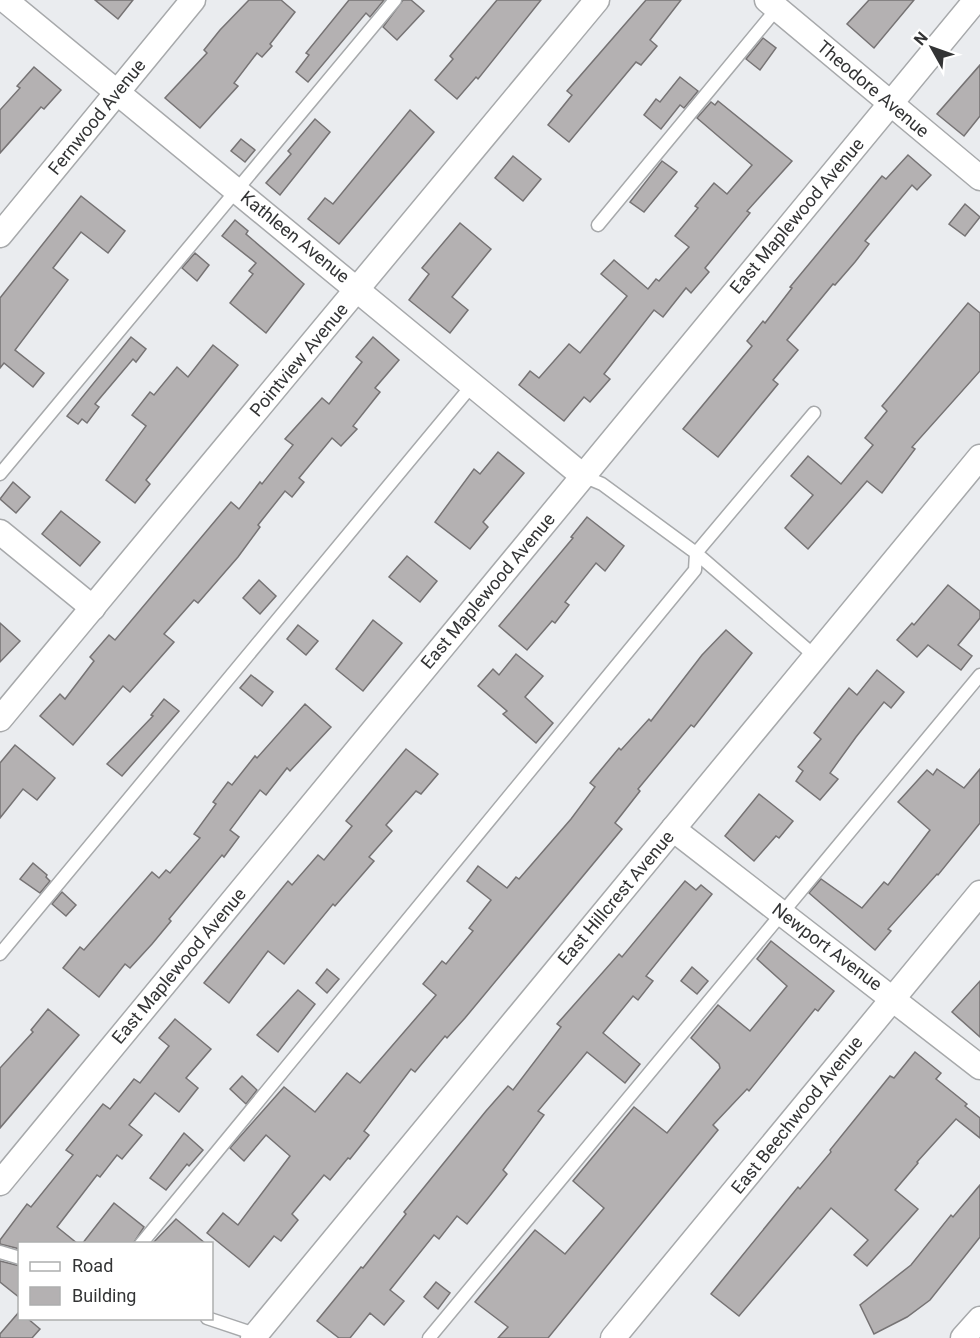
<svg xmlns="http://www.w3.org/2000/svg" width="980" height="1338" viewBox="0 0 980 1338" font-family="Roboto,sans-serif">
<rect width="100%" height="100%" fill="#eaecef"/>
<g fill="#b4b1b2" stroke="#767374" stroke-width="1.5">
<path d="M95 0H133L118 19Z"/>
<path d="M249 0H281L295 12 270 44 272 46 262 57 257 53 234 83 238 86 200 128 165 98 207 53 204 50 220 30Z"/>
<path d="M349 0H384L370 17 366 13 308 82 296 72 309 55 306 53Z"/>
<path d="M403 0H411L424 11 397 40 383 27Z"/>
<path d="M497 0H541L478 79 476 77 457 99 435 80 453 59 450 56Z"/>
<path d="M646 0H681L650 40 657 46 641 65 636 62 569 142 548 125 572 95 567 91Z"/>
<path d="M869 0H914L874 48 847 24Z"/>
<path d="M763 38 776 48 760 70 746 59Z"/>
<path d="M980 65V116L964 136 937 114Z"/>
<path d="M34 67 61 90 44 109 41 107 0 153V110L20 88 17 86Z"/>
<path d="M680 77 698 91 684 108 680 105 661 129 644 115 656 99 660 102Z"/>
<path d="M718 101 792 161 747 211 750 213 705 268 709 272 691 293 686 288 663 317 654 310 604 374 610 379 590 402 584 397 564 421 519 385 530 371 539 378 569 344 580 353 627 296 601 274 614 260 648 289 656 279 659 281 689 247 675 236 698 208 695 206 714 183 727 194 752 165 697 118 711 102 715 105Z"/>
<path d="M410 110 434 132 339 244 308 219 325 198 333 204Z"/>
<path d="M315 119 330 132 280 195 266 183 291 154 288 151Z"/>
<path d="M241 139 255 150 245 162 231 151Z"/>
<path d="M908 155 931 175 917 190 912 185 865 241 869 244 855 262 835 285 833 284 787 340 798 350 773 380 778 384 718 457 683 429 752 346 747 341 763 321 765 323 792 288 790 287 882 176 886 179Z"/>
<path d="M513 156 541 179 523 201 495 178Z"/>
<path d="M662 161 677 172 644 212 630 202Z"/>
<path d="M81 196 125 231 108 253 81 232 53 268 68 280 15 350 44 373 33 387 4 363 0 368V298Z"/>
<path d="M965 204 980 217 965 236 949 224Z"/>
<path d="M235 220 248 231 246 234 304 284 266 333 230 303 253 274 249 271 256 263 222 236Z"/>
<path d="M460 223 491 249 452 297 468 310 450 333 409 300 429 274 422 268Z"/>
<path d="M195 253 209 265 197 281 182 268Z"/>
<path d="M968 303 980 313V371L912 447 915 449 882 493 867 481 808 549 785 528 813 495 791 476 808 456 841 484 873 445 865 438 887 411 882 406Z"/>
<path d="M131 337 146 349 136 362 133 359 95 404 99 407 87 423 82 419 78 424 67 416Z"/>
<path d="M373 337 399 360 375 388 380 392 353 426 357 429 341 446 332 438 299 478 304 482 292 497 285 491 258 525 260 527 238 557 198 603 194 600 164 634 174 642 130 692 123 686 73 745 40 716 60 694 65 699 94 661 90 657 109 635 115 640 231 502 239 509 260 482 262 484 293 445 285 439 322 398 329 404 362 362 356 357Z"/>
<path d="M213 345 238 365 146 480 150 484 135 503 106 480 146 426 132 415 150 392 154 395 177 367 188 377Z"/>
<path d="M498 452 524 473 483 522 488 527 470 549 435 522 474 469 480 474Z"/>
<path d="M13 482 30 497 16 513 0 499Z"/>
<path d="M61 511 100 542 80 566 42 534Z"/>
<path d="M587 517 624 546 605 571 596 563 565 602 569 605 555 623 552 621 527 650 499 626 573 538 571 537Z"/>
<path d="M407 556 437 581 420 602 389 577Z"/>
<path d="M259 580 276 596 260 614 243 598Z"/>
<path d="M948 585 980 611V618L958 645 972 656 961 670 928 645 917 657 897 640 912 623 914 625Z"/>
<path d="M373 620 402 643 363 691 336 669Z"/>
<path d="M0 623 20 641 0 662Z"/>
<path d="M298 625 318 641 306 655 287 639Z"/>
<path d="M726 630 752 653 694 727 691 725 638 789 640 791 615 823 622 829 465 1018 447 1038 445 1036 415 1072 411 1069 364 1131 369 1135 350 1159 348 1158 330 1180 324 1175 292 1214 298 1220 281 1241 274 1236 249 1267 207 1233 223 1213 238 1225 290 1156 266 1135 244 1161 230 1148 284 1087 315 1112 347 1073 360 1083 436 995 423 984 442 961 446 964 473 931 469 928 491 900 467 881 478 866 507 888 516 877 519 879 571 819 595 787 590 783 619 748 621 750 649 719 651 721 702 655Z"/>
<path d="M516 654 543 676 525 697 553 723 536 743 503 714 507 711 478 686 493 669 499 675Z"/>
<path d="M877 670 904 692 891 708 884 702 856 737 830 773 838 779 820 800 796 781 803 771 798 767 821 739 814 733 834 707 849 688 857 695Z"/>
<path d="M251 675 273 692 262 706 240 688Z"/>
<path d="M164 699 179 711 122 776 107 764 153 716 151 715Z"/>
<path d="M305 704 331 727 290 771 287 768 266 795 260 790 230 830 239 837 224 857 222 855 169 919 171 921 152 944 130 968 125 964 99 997 63 968 80 947 84 950 152 872 159 878 166 870 170 873 200 838 194 834 216 804 213 802 228 782 232 785 255 756 257 758Z"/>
<path d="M15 745 55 778 37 800 23 789 0 818V763Z"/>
<path d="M406 749 438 774 421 794 416 791 386 825 392 831 369 857 374 861 335 906 333 904 284 964 268 951 229 1003 204 983 288 881 292 885 318 855 324 860 352 826 346 821Z"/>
<path d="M937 769 964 788 980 769V823L938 875 937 874 888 929 891 931 875 950 809 893 821 879 862 908 884 882 888 885 930 830 898 802 927 770 933 775Z"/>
<path d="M759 794 793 821 779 838 776 836 754 861 725 836Z"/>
<path d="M33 863 47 875 46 877 50 881 40 893 20 879Z"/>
<path d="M685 881 696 890 701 885 712 894 646 976 653 981 638 1000 633 996 603 1033 640 1064 625 1083 587 1052 538 1111 544 1115 503 1170 507 1174 488 1198 467 1224 457 1216 439 1239 434 1235 390 1290 404 1301 384 1325 370 1313 350 1338H339L317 1321 361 1267 363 1268 406 1214 404 1212 486 1111 508 1086 513 1090 561 1027 557 1024 619 954 622 957Z"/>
<path d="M62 892 76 905 66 916 52 904Z"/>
<path d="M771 941 834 991 818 1011 815 1009 749 1091 747 1089 713 1125 718 1130 548 1338H498L508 1327 475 1302 535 1230 565 1254 604 1208 573 1181 634 1107 667 1133 720 1068 719 1064 691 1038 718 1005 750 1031 787 986 757 959Z"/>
<path d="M692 967 708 981 697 994 681 981Z"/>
<path d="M327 969 339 979 327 993 316 983Z"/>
<path d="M980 981V1037L952 1012Z"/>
<path d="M298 990 315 1004 278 1052 257 1035Z"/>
<path d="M48 1009 79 1035 0 1128V1068L33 1032 31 1030Z"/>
<path d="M175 1019 211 1049 186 1078 198 1088 179 1112 155 1093 129 1125 142 1135 122 1159 117 1155 100 1177 97 1175 57 1227 78 1244H20V1249L0 1244V1240L27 1204 31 1207 73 1155 66 1150 103 1104 110 1109 134 1079 140 1083 169 1046 159 1038Z"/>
<path d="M915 1052 941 1073 936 1079 967 1104 965 1106 980 1118V1138L956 1119 917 1162 918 1163 895 1190 918 1209 867 1266 854 1255 868 1240 831 1208 739 1316 711 1294 798 1187 800 1189 831 1152 830 1150 890 1076 894 1078Z"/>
<path d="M242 1076 257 1090 246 1104 230 1089Z"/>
<path d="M184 1133 203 1150 189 1166 187 1164 166 1190 150 1178Z"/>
<path d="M980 1185V1237L930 1300 907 1317 874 1334 860 1305 911 1265 951 1215 953 1217Z"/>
<path d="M114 1203 144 1227 133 1244H82Z"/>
<path d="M176 1219 206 1244H152Z"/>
<path d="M0 1261 20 1266V1298L0 1282Z"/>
<path d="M436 1282 450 1293 438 1309 424 1297Z"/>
<path d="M19 1312 20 1318H27L40 1329 32 1338H0V1334Z"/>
</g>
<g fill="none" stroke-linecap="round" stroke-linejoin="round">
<g stroke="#a7a9ab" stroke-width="15">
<g id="lane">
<path d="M598 225 779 6"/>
<path d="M814 413 696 553 816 657"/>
<path d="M0 474 395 0"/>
<path d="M0 954 473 384"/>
<path d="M141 1244 695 570 696 553 602 484 583 476"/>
<path d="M0 1252 20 1258"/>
<path d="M207 1318 258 1335"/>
<path d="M429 1338 980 675"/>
</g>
</g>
<g stroke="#a7a9ab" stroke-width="27">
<g id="street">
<path d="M5 0 583 476"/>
<path d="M767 0 980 178"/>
<path d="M0 235 193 0"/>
<path d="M0 532 93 608"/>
<path d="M0 719 597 0"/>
<path d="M673 829 980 1067"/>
<path d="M0 1183 976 0"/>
<path d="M253 1338 980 457"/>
<path d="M613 1338 980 893"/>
<path d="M963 1338 980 1319"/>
</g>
</g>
<use href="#lane" stroke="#fff" stroke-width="12"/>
<use href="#street" stroke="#fff" stroke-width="24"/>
</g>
<g text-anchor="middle" stroke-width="5" stroke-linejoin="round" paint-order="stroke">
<g font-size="18" fill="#333435" stroke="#fff">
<text transform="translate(873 89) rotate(40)" y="6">Theodore Avenue</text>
<text transform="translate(97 117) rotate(-51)" y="6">Fernwood Avenue</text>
<text transform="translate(797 216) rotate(-50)" y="6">East Maplewood Avenue</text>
<text transform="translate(295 237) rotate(39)" y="6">Kathleen Avenue</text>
<text transform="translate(299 360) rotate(-50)" y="6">Pointview Avenue</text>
<text transform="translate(488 591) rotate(-50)" y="6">East Maplewood Avenue</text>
<text transform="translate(616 898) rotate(-50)" y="6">East Hillcrest Avenue</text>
<text transform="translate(827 947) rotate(37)" y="6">Newport Avenue</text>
<text transform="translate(179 966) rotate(-50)" y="6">East Maplewood Avenue</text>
<text transform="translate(797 1115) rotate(-51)" y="6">East Beechwood Avenue</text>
</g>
</g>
<rect x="18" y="1242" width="195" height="78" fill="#ffffff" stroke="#adaeae" stroke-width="1.5"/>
<rect x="30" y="1262" width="30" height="9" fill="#ffffff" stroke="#adaeae" stroke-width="1.5"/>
<text x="72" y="1272" font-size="18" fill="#333435">Road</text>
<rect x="30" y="1287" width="30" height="18" fill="#b4b1b2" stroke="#adaeae" stroke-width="1.5"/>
<text x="72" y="1302" font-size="18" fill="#333435">Building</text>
<g transform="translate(932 48) rotate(310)" stroke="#ffffff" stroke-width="4.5" paint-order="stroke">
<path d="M0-4.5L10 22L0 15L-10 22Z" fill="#333435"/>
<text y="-9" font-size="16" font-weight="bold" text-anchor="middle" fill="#333435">N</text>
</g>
</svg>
